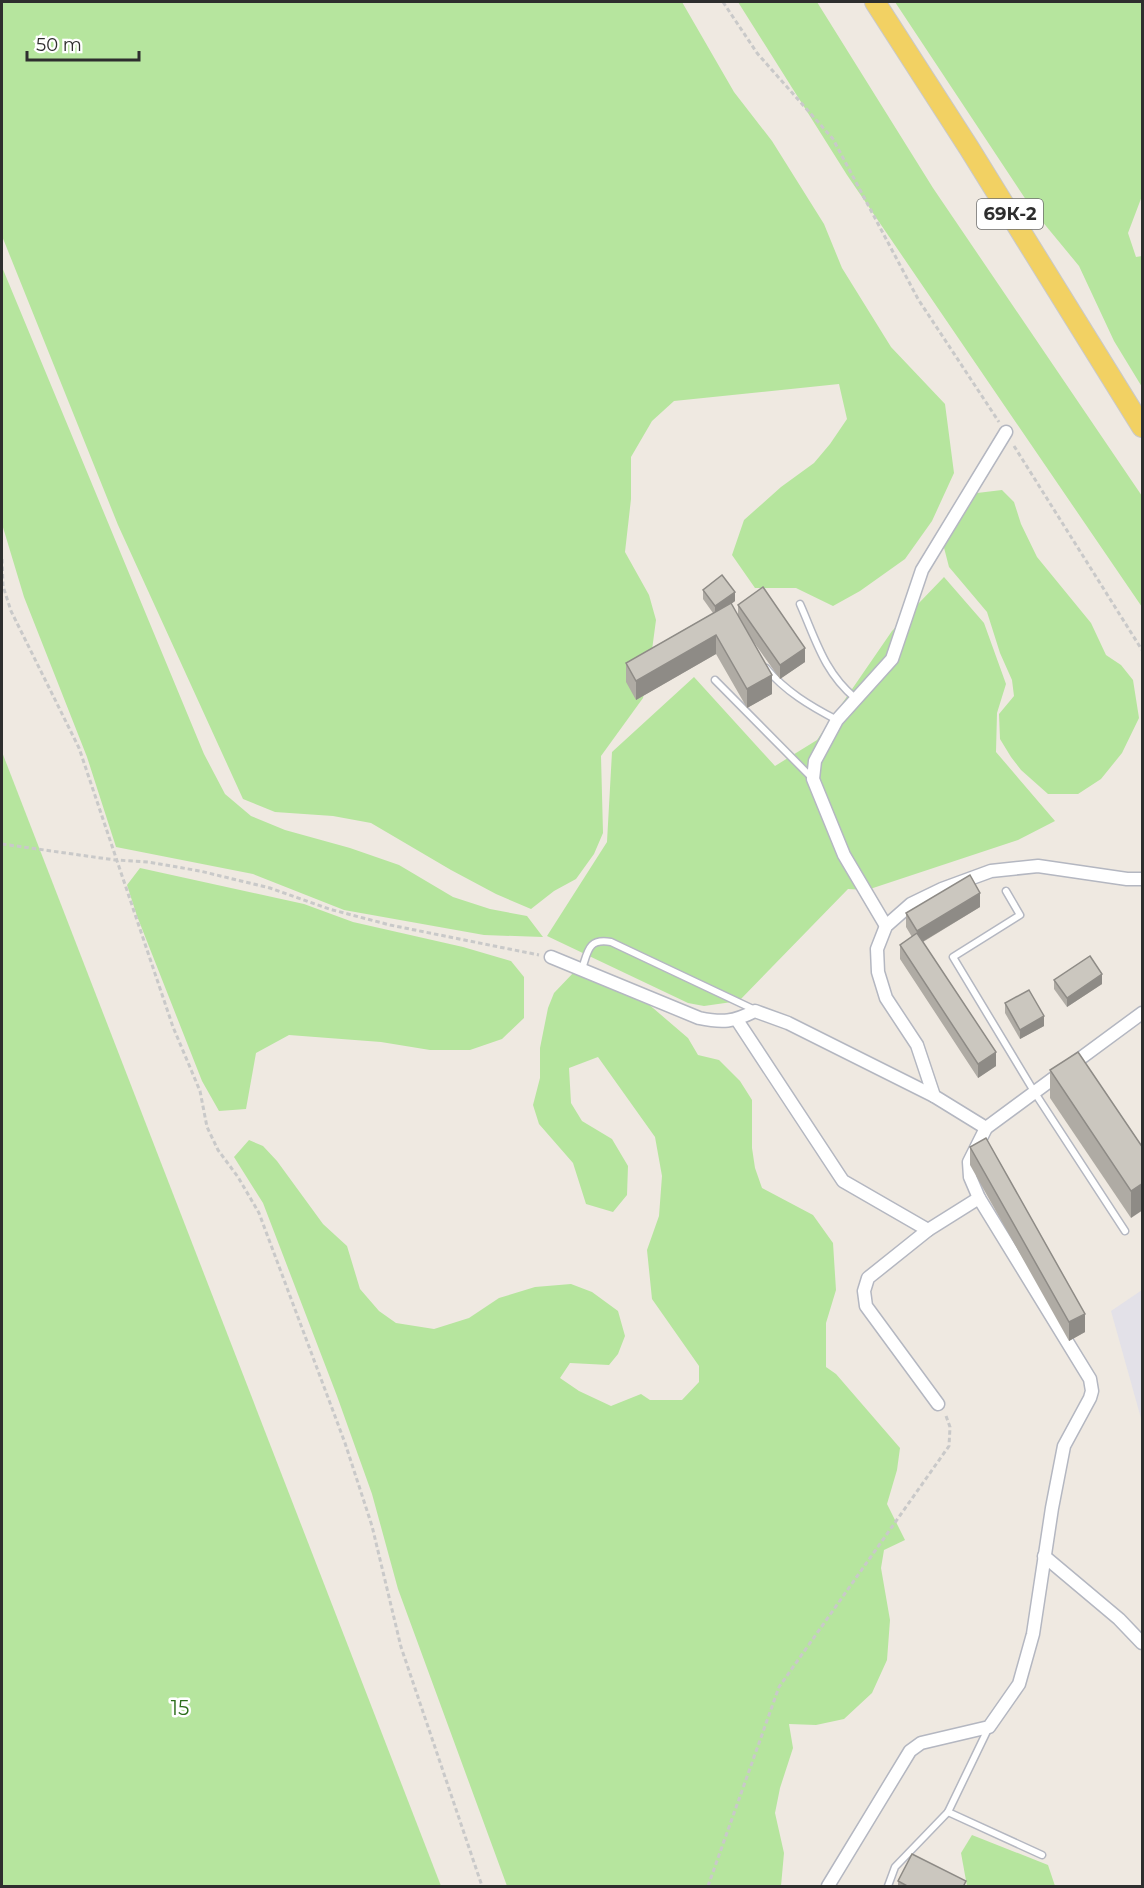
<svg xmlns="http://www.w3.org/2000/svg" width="1144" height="1888" viewBox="0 0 1144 1888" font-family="Montserrat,sans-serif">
<rect width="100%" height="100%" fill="#efe9e1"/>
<path fill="#e3e1e8" d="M1142 1290V1422L1111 1311Z"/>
<g fill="#b6e59e">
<path d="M2 2H682L734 92 772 141 824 224 842 268 891 347 945 404 954 473 932 521 905 559 860 591 833 606 796 588H755L732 555 744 520 781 487 814 463 830 444 847 419 839 384 674 401 652 421 631 457V499L625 552 649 595 656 620 650 665 643 698 601 756 603 833 594 854 576 879 554 891 531 909 496 894 451 870 371 823 333 816 275 812 243 799 118 525 2 236Z"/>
<path d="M738 2H817L933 188 1142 496V607L847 175Z"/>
<path d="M895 2H1142V196L1128 233 1136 257 1142 256V387L1114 341 1079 266 1032 209Z"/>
<path d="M2 267 204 754 225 794 251 816 285 830 350 848 399 865 453 897 490 909 527 916 543 937 484 935 344 910 253 874 116 847 87 757 24 597 2 524Z"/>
<path d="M1002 490 1014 502 1021 524 1037 557 1091 623 1106 655 1121 665 1133 680 1139 718 1122 753 1101 779 1078 794H1048L1021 770 1011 757 1000 739 999 714 1014 696 1012 680 1000 653 987 612 949 567 941 536 948 513 977 493Z"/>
<path d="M944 577 984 623 1006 684 997 713 996 752 1055 821 1018 840 867 890 848 889 739 1001 704 1006 688 1003 547 936 607 842 612 752 694 677 775 766 817 740 892 631Z"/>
<path d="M2 752 441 1886H2Z"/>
<path d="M140 868 304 904 353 922 463 947 511 961 524 977V1018L502 1039 470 1050H430L381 1042 289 1035 256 1053 246 1109 219 1111 202 1081 137 916 127 885Z"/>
<path d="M575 971 632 990 688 1038 698 1055 719 1060 740 1081 752 1100V1148L755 1168 762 1188 813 1215 833 1243 836 1290 826 1323V1367L836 1374 900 1448 897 1470 887 1504 905 1540 884 1550 881 1568 890 1620 887 1660 872 1693 844 1719 816 1725 789 1724 793 1748 780 1788 775 1813 784 1853 781 1886H507L398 1589 372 1494 337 1396 263 1203 234 1157 249 1140 263 1146 277 1161 323 1224 347 1246 360 1289 379 1311 396 1323 434 1329 469 1318 499 1298 535 1287 571 1284 592 1292 618 1311 625 1336 618 1354 609 1365 570 1363 560 1378 579 1391 611 1406 641 1394 650 1400H682L699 1382V1366L652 1299 647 1250 659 1216 662 1176 655 1137 598 1057 569 1068 571 1103 582 1121 612 1139 628 1166 627 1195 613 1212 586 1204 573 1163 539 1124 533 1105 540 1078V1048L548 1008 554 993Z"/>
<path d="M972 1835 1048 1865 1055 1886H967L961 1853Z"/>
</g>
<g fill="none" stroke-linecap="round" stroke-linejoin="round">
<g stroke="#b4b7c1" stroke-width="9">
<g id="service">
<path d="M800 604C816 640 824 672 855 698"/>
<path d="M766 668C785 691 810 706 837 720"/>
<path d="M715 680 812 778"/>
<path d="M1006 891 1020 915 953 957 1035 1093 1125 1231"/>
<path d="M582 969C588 951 588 938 611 942L755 1010"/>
<path d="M948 1812 1042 1855"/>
<path d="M888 1886 895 1867 948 1812 989 1727"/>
</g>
</g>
<g stroke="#b4b7c1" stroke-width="15">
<g id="minor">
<path d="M886 926 844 855 813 779 815 761 837 720 892 659 922 570 1006 432"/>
<path d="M551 957 699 1018C723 1023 733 1022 755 1011L788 1023 934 1096"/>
<path d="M737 1020 843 1181 928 1230"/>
<path d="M986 1128 934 1096 917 1045 886 998 878 972 877 949 886 926 911 904 942 889 991 871 1038 866 1127 879H1142"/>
<path d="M938 1404 866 1306 864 1291 868 1278 928 1230 979 1198"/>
<path d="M1044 1556 1119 1619 1142 1643"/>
<path d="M828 1886 910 1751 921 1743 989 1727 1019 1684 1033 1634 1052 1508 1064 1446 1090 1398 1092 1391 1090 1379 979 1198 970 1177 969 1162 986 1128 1142 1013"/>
</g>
</g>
<g stroke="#c9c9c9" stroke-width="22">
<path id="primary" d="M875 2 969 148 1142 427"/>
</g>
<g stroke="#c9c9c9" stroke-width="3" stroke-dasharray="4.5 3" stroke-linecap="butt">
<path d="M723 2 757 53 833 139 918 299 999 422"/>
<path d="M1014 446 1142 650"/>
<path d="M2 559 3 586 11 611 79 748 173 1027 200 1091 207 1127 218 1150 238 1177 259 1213 345 1443 372 1526 401 1647 482 1886"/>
<path d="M2 844 115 860 148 862 200 871 270 888 329 909 390 925 539 955"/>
<path d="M708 1886 779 1687 949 1446 950 1427 945 1413"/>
</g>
<use href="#service" stroke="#fff" stroke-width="6"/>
<use href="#minor" stroke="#fff" stroke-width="12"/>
<use href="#primary" stroke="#f2d163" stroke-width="20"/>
</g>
<g fill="#afaba4">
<path d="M703 590 735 601 731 604 738 616V605L805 662 780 679 748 634 772 694 747 708 716 654 636 700 626 682V663L713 613 703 599Z"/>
<path d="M980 907 923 942 996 1066 978 1078 900 959V945L912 937 906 927V913Z"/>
<path d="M1054 980 1102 984 1067 1007 1054 989Z"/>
<path d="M1005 1003 1044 1026 1020 1039 1005 1013Z"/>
<path d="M1050 1070 1143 1148 1131 1218 1050 1098Z"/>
<path d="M970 1147 1085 1332 1069 1341 970 1165Z"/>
<path d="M898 1881 966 1887H898Z"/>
</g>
<g fill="#8e8b86">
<path d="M735 592V601L715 616V606Z"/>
<path d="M716 635V654L636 700V681Z"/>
<path d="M805 648V662L780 679V665Z"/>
<path d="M772 675V694L747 708V689Z"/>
<path d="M980 893V907L917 945V931Z"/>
<path d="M1102 974V984L1067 1007V998Z"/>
<path d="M1044 1016V1026L1020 1039V1030Z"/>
<path d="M996 1052V1066L978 1078V1064Z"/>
<path d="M1143 1183V1210L1131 1218V1191Z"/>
<path d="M1085 1314V1332L1069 1341V1322Z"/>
</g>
<g fill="#cbc7bf" stroke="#8e8b86" stroke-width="1.5">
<path d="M722 575 735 592 715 606 703 590Z"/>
<path d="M763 587 805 648 780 665 738 605Z"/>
<path d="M731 603 772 675 747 689 716 635 636 681 626 663Z"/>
<path d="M970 875 980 893 917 931 906 913Z"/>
<path d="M917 933 996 1052 978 1064 900 945Z"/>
<path d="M1090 956 1102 974 1067 998 1054 980Z"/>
<path d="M1029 990 1044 1016 1020 1030 1005 1003Z"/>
<path d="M1078 1052 1143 1148V1183L1131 1191 1050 1070Z"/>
<path d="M986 1138 1085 1314 1069 1322 970 1147Z"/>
<path d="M912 1854 966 1881 963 1887H909L898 1881Z"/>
</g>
<g text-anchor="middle" stroke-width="5" stroke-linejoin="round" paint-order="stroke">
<rect fill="#fff" stroke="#6d6d6d" stroke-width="1.5" x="977" y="199" width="66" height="30" rx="4.5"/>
<g font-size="18" font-weight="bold" fill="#2e2e2e">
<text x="1010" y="220">69К-2</text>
</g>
<g font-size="20" fill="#2c6e1b" stroke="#fff">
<text x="180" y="1715">15</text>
</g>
</g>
<rect width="1144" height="1888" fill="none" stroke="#2e2e2e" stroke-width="6"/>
<path d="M27 51v9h112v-9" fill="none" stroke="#2e2e2e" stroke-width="3"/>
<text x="36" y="51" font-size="18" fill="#2e2e2e" stroke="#ffffff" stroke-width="4.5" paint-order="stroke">50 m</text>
</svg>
